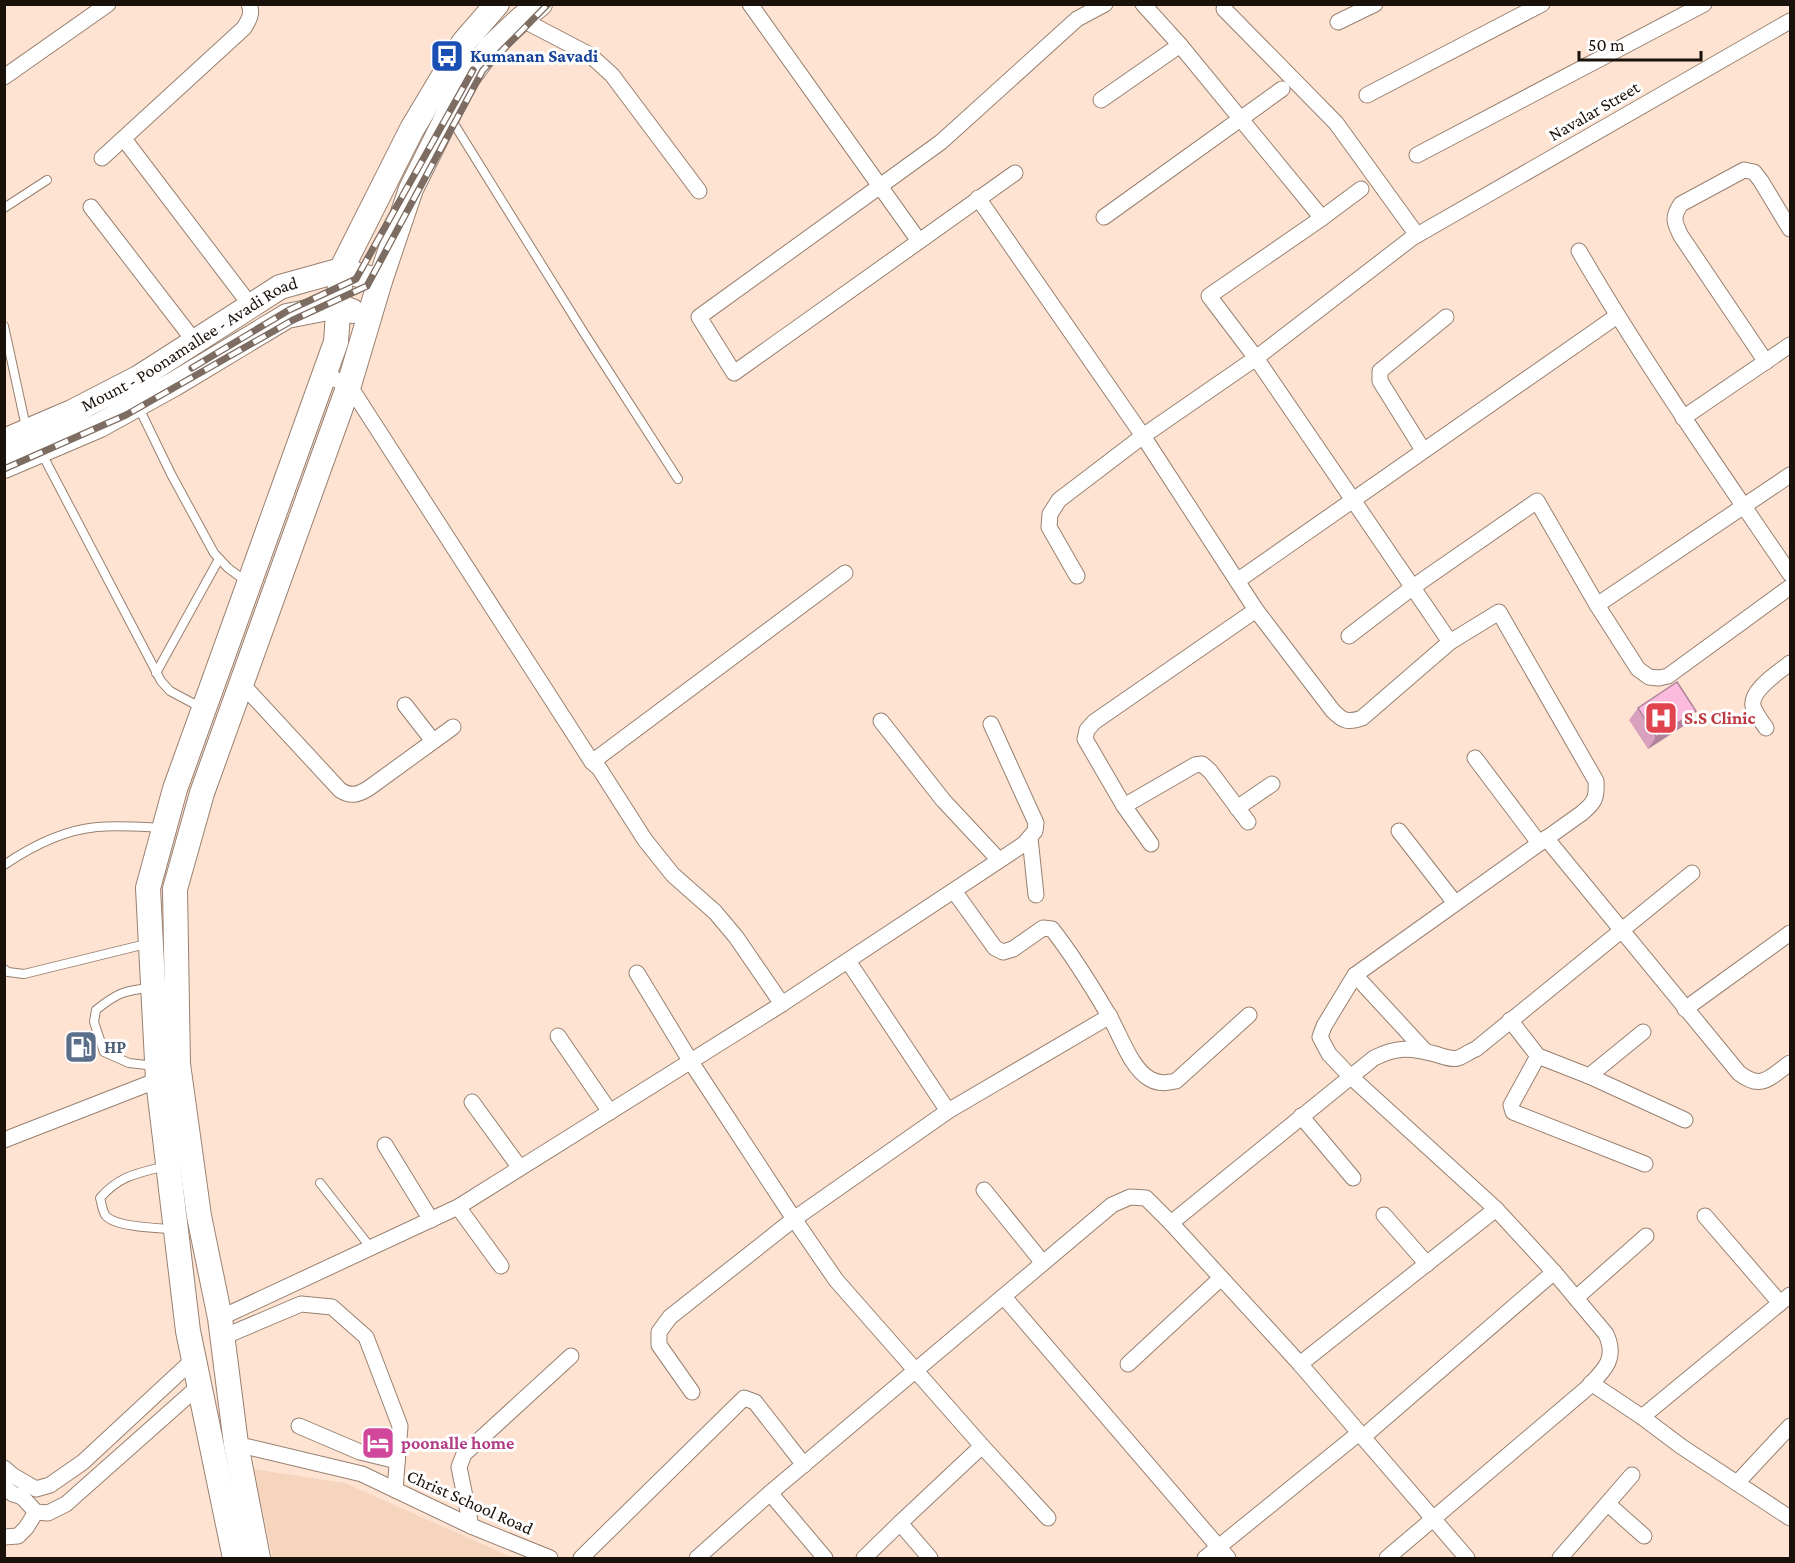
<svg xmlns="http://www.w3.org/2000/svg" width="1795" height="1563" viewBox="0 0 1795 1563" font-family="'Crimson Pro',serif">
<rect width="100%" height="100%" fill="#fee3d2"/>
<path fill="#f6d5bf" d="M253 1469 345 1483 514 1558H273Z"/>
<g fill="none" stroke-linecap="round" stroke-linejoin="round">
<g stroke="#988070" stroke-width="10">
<g id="lane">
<path d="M451 119 584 333 678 479"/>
<path d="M4 208 47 180"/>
<path d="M4 326 26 427"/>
<path d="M138 406 171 474 214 553 228 568 247 582"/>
<path d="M41 452 161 681 170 691 200 707"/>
<path d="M156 673 219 559"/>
<path d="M4 865C32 846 63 830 97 827 119 825 141 827 162 828"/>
<path d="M4 969 8 972 24 974 146 944"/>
<path d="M151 988C125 990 117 993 96 1010L94 1022 104 1052 129 1063 155 1066"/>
<path d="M166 1166C139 1173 120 1175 100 1198 102 1204 102 1211 106 1216 116 1227 156 1228 171 1229"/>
<path d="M320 1183 371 1248"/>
</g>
</g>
<g stroke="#988070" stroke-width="17">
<g id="street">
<path d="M750 4 919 241"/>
<path d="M1224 9 1336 123 1417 235"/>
<path d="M521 19 590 55 612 75 699 191"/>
<path d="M1338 22 1375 4"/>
<path d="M1180 45 1322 218"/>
<path d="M4 77 108 4"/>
<path d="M1367 95 1542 4"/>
<path d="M1101 100 1180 45 1143 4"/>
<path d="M124 139 251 306"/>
<path d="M1417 155 1704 4"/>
<path d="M102 158 244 28C249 20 253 13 249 4"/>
<path d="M1015 173 734 373 699 317 941 142 1077 19 1105 4"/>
<path d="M1361 189 1322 218 1209 296 1256 358 1450 642"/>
<path d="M978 198 1143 436 1256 610 1333 711C1343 721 1348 723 1362 718L1450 642 1499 612 1596 781C1597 798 1595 802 1582 813L1355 975 1324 1026 1320 1037 1329 1054 1350 1076 1496 1209 1554 1272 1606 1334C1618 1360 1603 1371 1586 1389L1387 1558"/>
<path d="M91 207 195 342"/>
<path d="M1104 217 1282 89"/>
<path d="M1579 251C1644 363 1718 468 1790 574"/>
<path d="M1766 362 1681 236C1674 222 1672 217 1681 204L1744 170 1754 172 1761 181 1790 229"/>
<path d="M325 375 349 385 592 762 599 768 645 840 673 875 715 912 736 937 782 1004"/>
<path d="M1683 418 1790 345"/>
<path d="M1423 450 1380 381V371L1446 317"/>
<path d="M1077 576 1049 527 1050 514 1059 500 1143 436 1256 358 1412 238 1790 21"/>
<path d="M1237 581 1617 316"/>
<path d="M1597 605 1790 475"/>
<path d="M1349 636 1413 587 1537 501 1597 605 1638 669 1649 677 1659 678 1668 676 1790 587"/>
<path d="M241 683 340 790C351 797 358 795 369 788L453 727"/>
<path d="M405 705 433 741"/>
<path d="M881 721 943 800 999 860"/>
<path d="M1766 728C1762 722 1755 713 1753 706 1750 690 1779 672 1790 663"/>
<path d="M1475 758 1539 843"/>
<path d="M592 762 845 573"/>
<path d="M1124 806 1195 765 1202 764 1210 771 1248 822"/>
<path d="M1237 808 1272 784"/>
<path d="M1399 831 1455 903"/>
<path d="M1030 838 1036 895"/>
<path d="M1546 838 1739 1073C1762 1091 1770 1077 1790 1063"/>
<path d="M1151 844 1124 806 1085 739 1087 730 1094 722 1256 610"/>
<path d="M954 891 995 948 1003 952 1013 949 1043 928 1052 929C1073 956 1091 985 1108 1014 1120 1033 1130 1068 1150 1079 1159 1084 1166 1083 1176 1081L1249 1015"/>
<path d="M848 961 948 1111"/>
<path d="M637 973 691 1062 794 1219 836 1280 982 1446 1048 1518"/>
<path d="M1355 975 1426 1052"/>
<path d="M1685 1009 1790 933"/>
<path d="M1510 1020 1538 1056 1589 1076 1685 1120"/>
<path d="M558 1036 610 1112"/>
<path d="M1538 1056 1511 1105 1513 1112 1645 1164"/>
<path d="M1589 1076 1643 1032"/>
<path d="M472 1102 520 1168"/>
<path d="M1301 1116 1353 1178"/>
<path d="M4 1140 158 1080 164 1075"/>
<path d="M385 1145 431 1220"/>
<path d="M984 1190 1043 1263"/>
<path d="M458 1207 501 1266"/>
<path d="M1384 1215 1427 1264"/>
<path d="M1705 1216 1780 1303"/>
<path d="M1171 1223 1374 1058C1396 1047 1410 1047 1435 1054 1442 1056 1451 1060 1458 1058 1464 1056 1470 1051 1476 1049L1692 873"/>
<path d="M1004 1297 1228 1558"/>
<path d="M1576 1298 1646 1236"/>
<path d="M220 1318 458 1207 782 1004 1024 844 1035 831 1036 823 991 724"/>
<path d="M223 1337 301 1304 332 1307 366 1337 400 1426 395 1490"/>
<path d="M1128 1364 1221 1278"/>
<path d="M1300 1364 1496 1209"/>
<path d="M1591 1383 1642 1417 1682 1447 1790 1518"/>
<path d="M692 1392 659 1345V1332L670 1317 794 1219 948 1111 1110 1016"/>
<path d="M1642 1417 1790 1295"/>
<path d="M299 1426 360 1452 397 1461"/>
<path d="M1363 1437 1554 1272"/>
<path d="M236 1444 362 1474 471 1526 550 1558"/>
<path d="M4 1468 12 1475 36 1489 50 1485 83 1462 194 1359"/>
<path d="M1737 1483 1790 1426"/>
<path d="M4 1487 13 1494 20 1496 24 1499 36 1512 48 1513 66 1504 199 1386"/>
<path d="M770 1493 825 1558"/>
<path d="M1608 1504 1644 1536"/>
<path d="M471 1526 459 1467 464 1454 571 1356"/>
<path d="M4 1537 18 1536 26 1528 36 1512"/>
<path d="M581 1558 744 1398 755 1402 804 1465"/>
<path d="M697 1558 770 1493 1112 1205 1130 1197 1146 1198 1171 1223 1300 1364 1467 1558"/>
<path d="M864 1558 900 1523"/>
<path d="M930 1558 900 1523 982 1446"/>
<path d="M1205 1558 1359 1433"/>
<path d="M1560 1558 1632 1475"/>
</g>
</g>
<g stroke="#988070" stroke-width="26">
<g id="primary">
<path id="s1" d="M4 441 72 412 138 378 280 287 341 270 380 281"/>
<path d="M4 466 100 425 174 384 287 316 338 306 352 311"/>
<path d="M235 1558 188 1331 158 1080 148 888 175 789 336 342 341 270 412 129 464 42 497 4"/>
<path d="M258 1558 236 1444 220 1318 199 1216 178 1064 175 889 202 793 349 385 380 281 411 189 464 83 490 48 521 19 540 4"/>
</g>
</g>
<use href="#lane" stroke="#fff" stroke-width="8"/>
<use href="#street" stroke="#fff" stroke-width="15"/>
<use href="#primary" stroke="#fff" stroke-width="24"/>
<g stroke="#7d6c61" stroke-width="7">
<g id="rail">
<path d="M192 368 289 310 356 279 473 70"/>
<path d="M4 469 126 415 293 320 367 286 483 70 548 4"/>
</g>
</g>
<use href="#rail" stroke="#fff" stroke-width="4.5" stroke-dasharray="14" stroke-linecap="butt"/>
</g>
<path fill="#d9a1bd" d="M1638 708 1688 723 1648 749 1629 720Z"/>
<path fill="#b0839a" d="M1696 711 1688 723 1648 749 1656 737Z"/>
<path fill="#fcbbdc" stroke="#b0839a" stroke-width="1.5" d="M1677 682 1696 711 1656 737 1638 708Z"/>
<defs>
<g id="bus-square" transform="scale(1.725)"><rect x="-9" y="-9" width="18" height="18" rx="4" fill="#1a4fb4" stroke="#fff"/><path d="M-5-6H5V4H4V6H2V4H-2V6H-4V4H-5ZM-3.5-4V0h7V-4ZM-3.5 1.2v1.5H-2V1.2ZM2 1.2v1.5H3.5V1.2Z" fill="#fff"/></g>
<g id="hospital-square" transform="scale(1.725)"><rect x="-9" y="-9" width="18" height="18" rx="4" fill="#e0444e" stroke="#fff"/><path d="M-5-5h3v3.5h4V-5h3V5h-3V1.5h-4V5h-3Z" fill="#fff"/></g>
<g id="fuel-square" transform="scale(1.725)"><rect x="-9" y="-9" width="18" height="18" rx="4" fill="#5c6f8a" stroke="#fff"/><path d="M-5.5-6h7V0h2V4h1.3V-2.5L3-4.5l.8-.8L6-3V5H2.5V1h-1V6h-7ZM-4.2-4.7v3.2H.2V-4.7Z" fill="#fff"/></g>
<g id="hotel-square" transform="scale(1.725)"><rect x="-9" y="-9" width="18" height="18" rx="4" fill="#d1479c" stroke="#fff"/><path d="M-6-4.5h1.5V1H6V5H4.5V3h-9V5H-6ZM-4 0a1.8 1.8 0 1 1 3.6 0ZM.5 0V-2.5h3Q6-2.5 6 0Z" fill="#fff"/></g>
</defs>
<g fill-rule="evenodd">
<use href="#bus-square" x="447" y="56"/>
<use href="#hospital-square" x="1661" y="718"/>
<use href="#fuel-square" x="81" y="1047"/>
<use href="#hotel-square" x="378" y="1443"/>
</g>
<g text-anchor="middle" stroke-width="6" stroke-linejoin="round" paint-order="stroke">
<g font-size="18" font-weight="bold" fill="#164399" stroke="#fff" text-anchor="start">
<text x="470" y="62">Kumanan Savadi</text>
</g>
<g font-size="18" fill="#1a110b" stroke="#fff">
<text transform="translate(1594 111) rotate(-30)" y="6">Navalar Street</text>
<text dy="6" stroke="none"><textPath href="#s1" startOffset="210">Mount - Poonamallee - Avadi Road</textPath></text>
<text transform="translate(470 1502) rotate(24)" y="6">Christ School Road</text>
</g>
<g font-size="18" font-weight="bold" fill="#be3a42" stroke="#fff" text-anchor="start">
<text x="1684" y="724">S.S Clinic</text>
</g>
<g font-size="18" font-weight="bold" fill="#4e5e75" stroke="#fff" text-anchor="start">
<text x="104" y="1053">HP</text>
</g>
<g font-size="18" font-weight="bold" fill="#b23c85" stroke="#fff" text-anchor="start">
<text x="401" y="1449">poonalle home</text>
</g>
</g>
<rect width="1795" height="1563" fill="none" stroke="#1a110b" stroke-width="12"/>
<path d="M1579 51v9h122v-9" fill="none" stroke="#1a110b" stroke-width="3"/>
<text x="1588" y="51" font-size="18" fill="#1a110b" stroke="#ffffff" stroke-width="4.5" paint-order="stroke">50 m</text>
</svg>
